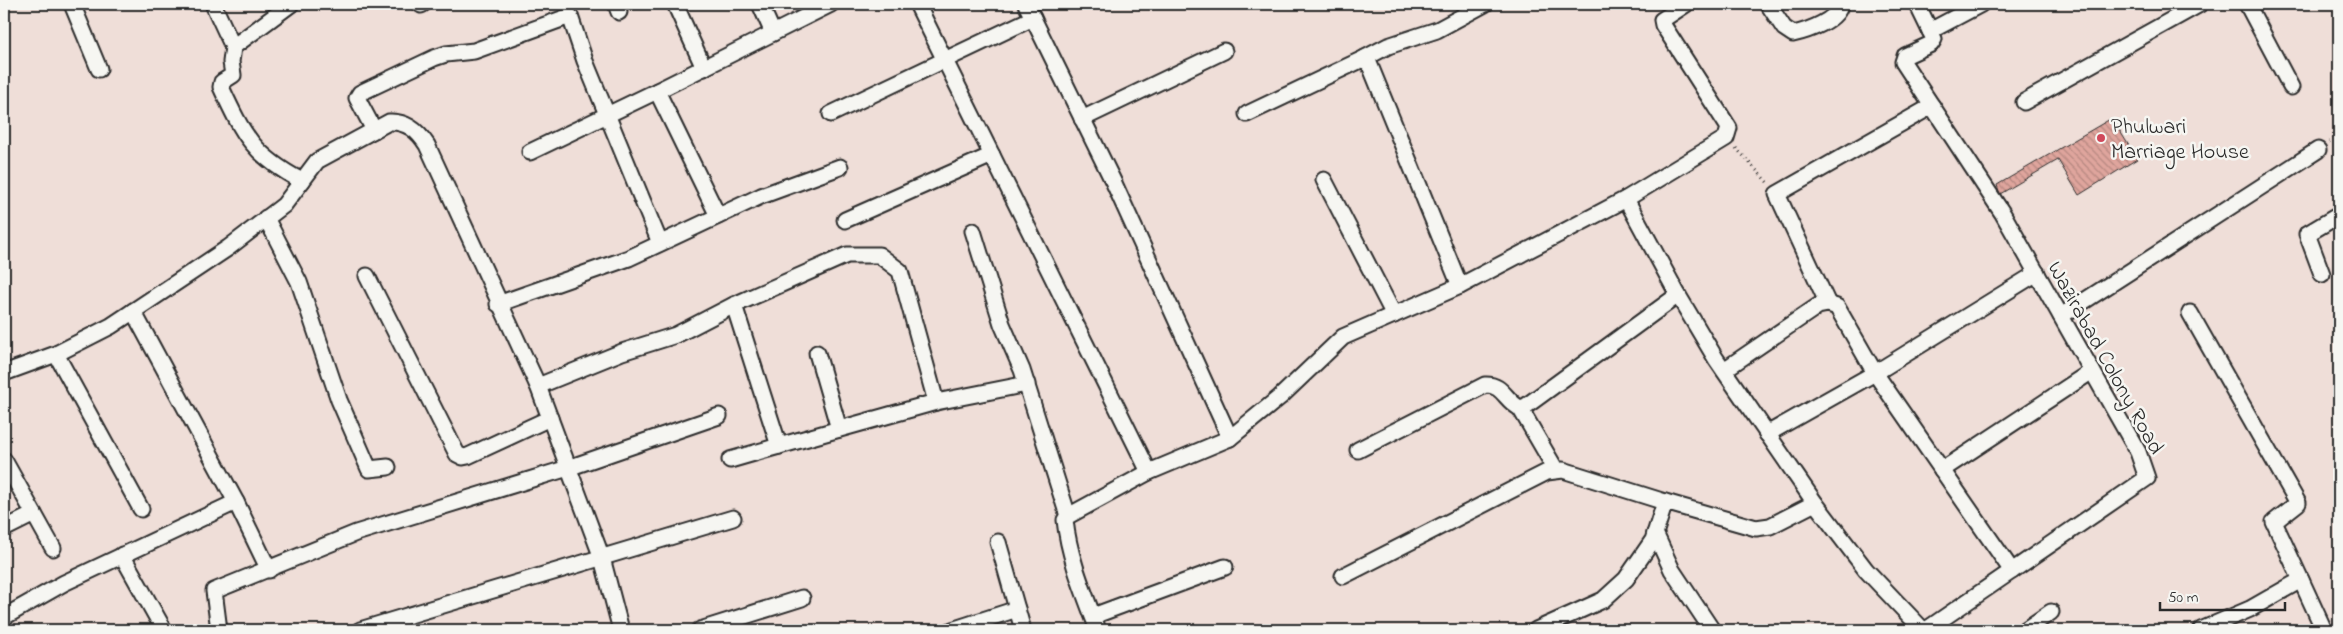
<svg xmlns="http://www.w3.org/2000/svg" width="2343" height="634" viewBox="0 0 2343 634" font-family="'Indie Flower',sans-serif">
<defs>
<pattern id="building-back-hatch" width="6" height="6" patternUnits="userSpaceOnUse" patternTransform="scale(1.25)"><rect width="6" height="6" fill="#dfa59d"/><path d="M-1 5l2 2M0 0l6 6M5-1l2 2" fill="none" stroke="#b58780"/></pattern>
</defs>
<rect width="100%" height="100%" fill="#efded8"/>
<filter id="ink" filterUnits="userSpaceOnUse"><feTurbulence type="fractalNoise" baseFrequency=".02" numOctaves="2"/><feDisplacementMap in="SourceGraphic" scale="10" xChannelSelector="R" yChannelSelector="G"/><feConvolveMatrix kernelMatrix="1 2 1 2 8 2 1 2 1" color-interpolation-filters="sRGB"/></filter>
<g filter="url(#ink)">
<path fill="url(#building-back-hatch)" stroke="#2b2b2b" d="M2112 118 2137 159 2079 195 2058 160 2000 194 1997 185Z"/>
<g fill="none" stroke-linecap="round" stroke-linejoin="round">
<g stroke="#2b2b2b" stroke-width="19">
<g id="street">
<path d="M72 4 99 69"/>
<path d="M213 4 233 47 291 4"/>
<path d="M616 4 619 12"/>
<path d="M675 4 704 68"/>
<path d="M760 4 773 33"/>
<path d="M917 4 1149 472"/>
<path d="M1026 4 1113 181 1230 438"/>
<path d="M1768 4 1784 28 1793 34C1807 31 1839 20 1840 4"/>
<path d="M1917 4 1934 39 1931 44 1905 56 1903 62 2003 214 2138 452 2147 478 1926 630"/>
<path d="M2247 4 2291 87"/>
<path d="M421 5 423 4"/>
<path d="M1930 31 1981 4"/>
<path d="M233 47 231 62 233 75 222 82 221 87C243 135 254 156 302 181"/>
<path d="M1365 58 1388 46 1437 30 1485 4"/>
<path d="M657 91 718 216"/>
<path d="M2024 102 2200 4"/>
<path d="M831 114 1033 18"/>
<path d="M1247 114 1365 58 1369 63 1460 286"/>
<path d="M1082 119 1224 51"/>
<path d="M374 130 357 98 360 93 434 58 446 54 474 51 570 16 585 61 660 243"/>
<path d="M530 152 657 91 831 4"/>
<path d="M1324 180 1394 315"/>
<path d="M1626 199 1678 295 1716 359 1815 503"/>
<path d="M266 218 299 282 339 400 369 469 388 467"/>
<path d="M845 220 992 155"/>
<path d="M973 231 1002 324 1022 370 1068 516"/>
<path d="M2322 274 2307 234 2339 215"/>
<path d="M367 276 457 454 463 457 468 456 550 418"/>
<path d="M498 304 629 258 761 196 840 167"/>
<path d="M1828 304 1777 194 1932 106"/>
<path d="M734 305 779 446 936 402 1027 384"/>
<path d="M133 311 236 502 269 570"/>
<path d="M2190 313 2298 503 2274 522 2301 580 2250 609 2201 630"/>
<path d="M2061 316 2318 150"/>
<path d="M817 353 839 429"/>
<path d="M56 354 141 509"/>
<path d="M1724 370 1818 306 1828 304 1837 307 1875 373 2012 571"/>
<path d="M4 373 56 354 111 326 228 248 284 205 317 161 389 122C407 121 418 131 427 145L538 386 602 558 621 630"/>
<path d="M538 386 622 352 676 335 734 305 847 255H879L900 271 936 402"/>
<path d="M1520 408 1556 470"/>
<path d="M1767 434 1875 373 2037 273"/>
<path d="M1358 450 1485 385C1503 384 1505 401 1520 408L1526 406 1678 295"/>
<path d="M4 460 53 548"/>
<path d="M730 460 779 446"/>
<path d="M1942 470 2092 371"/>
<path d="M4 529 34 514"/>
<path d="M1655 533 1672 570 1712 630"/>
<path d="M998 542 1023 630"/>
<path d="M122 555 164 630"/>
<path d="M1343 576 1547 472 1563 470 1665 502"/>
<path d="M2301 580 2324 630"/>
<path d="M1093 616 1225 567"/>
<path d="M4 617 64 583 236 502"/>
<path d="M219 630 214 591 356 533 568 468 719 416"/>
<path d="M360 630 733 518"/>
<path d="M700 630 802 598"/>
<path d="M952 630 1017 609"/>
<path d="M1098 630C1085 595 1069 558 1065 520L1068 516 1149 472 1230 438 1280 397 1343 337 1460 286 1626 199 1726 138 1729 128 1663 25 1662 20 1686 4"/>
<path d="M1536 630 1603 600 1626 579 1653 540 1665 502 1756 528 1770 526 1815 503 1866 570 1923 630"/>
<path d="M2025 630 2051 612"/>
</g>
</g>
<g stroke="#2b2b2b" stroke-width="3" stroke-dasharray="1 4" stroke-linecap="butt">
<path d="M2329 142 2339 136"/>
<path d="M1736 148 1769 184"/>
</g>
<use href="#street" stroke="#f6f6f2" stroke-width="15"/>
</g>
</g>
<circle fill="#d1495b" stroke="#f6f6f2" stroke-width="2" cx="2101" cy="138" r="5"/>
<g text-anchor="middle" stroke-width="5" stroke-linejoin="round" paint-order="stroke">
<g font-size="22" fill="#2b2b2b" stroke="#f6f6f2" text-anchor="start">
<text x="2111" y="133">Phulwari<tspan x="2111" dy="25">Marriage House</tspan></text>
</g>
<g font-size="22" fill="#2b2b2b" stroke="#f6f6f2">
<text transform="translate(2107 357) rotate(61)" y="8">Wazirabad Colony Road</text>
</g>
</g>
<rect width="2343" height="634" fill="none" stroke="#f6f6f2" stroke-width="20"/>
<rect x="10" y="10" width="2323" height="614" fill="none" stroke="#2b2b2b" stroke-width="2" filter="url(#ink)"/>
<path d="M2160 602v8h125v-8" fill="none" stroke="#2b2b2b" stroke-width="2.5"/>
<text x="2168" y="602" font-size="15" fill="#2b2b2b" stroke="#f6f6f2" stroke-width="4" paint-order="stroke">50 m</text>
</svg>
